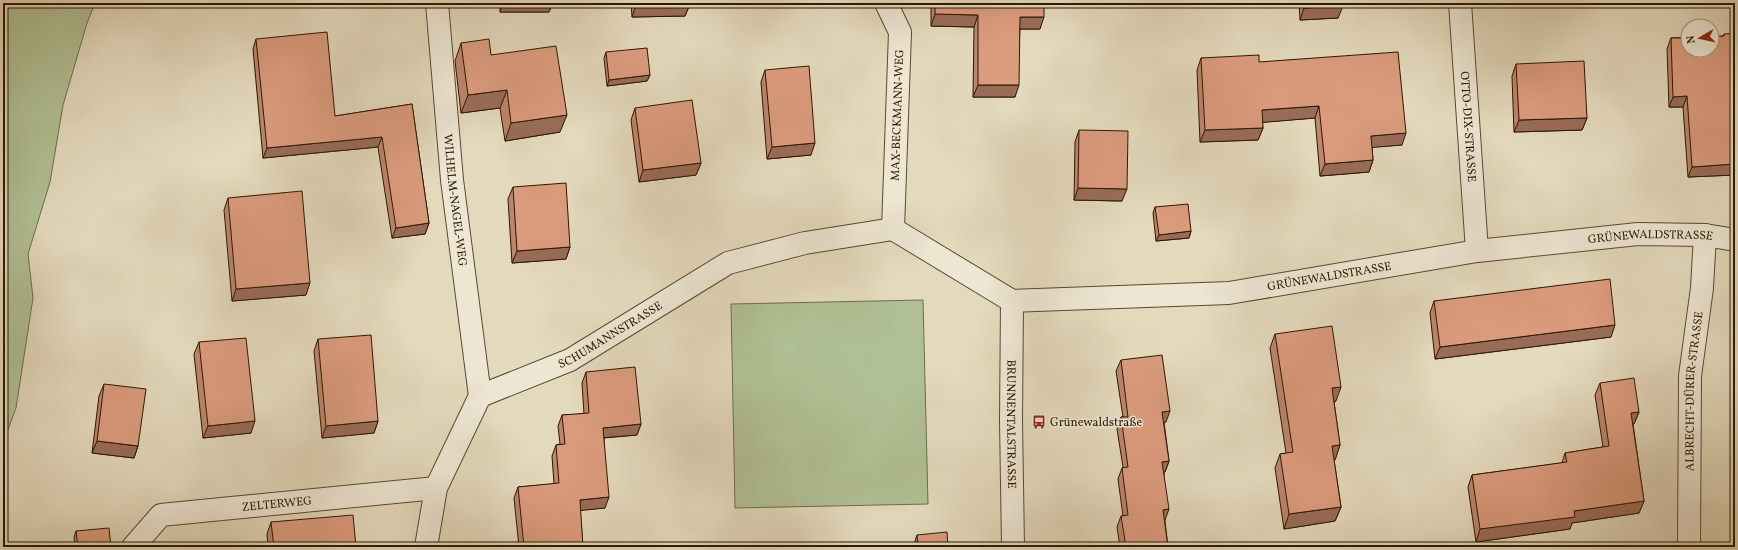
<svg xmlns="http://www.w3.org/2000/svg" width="1738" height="550" viewBox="0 0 1738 550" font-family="Vollkorn,serif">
<rect width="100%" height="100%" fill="#e3d9bc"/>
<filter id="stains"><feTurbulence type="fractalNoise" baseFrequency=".005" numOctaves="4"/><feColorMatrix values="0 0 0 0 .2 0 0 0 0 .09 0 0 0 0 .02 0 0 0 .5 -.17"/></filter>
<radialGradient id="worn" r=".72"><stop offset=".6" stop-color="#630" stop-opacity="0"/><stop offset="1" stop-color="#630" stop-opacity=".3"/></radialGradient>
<g fill="#b0c094" stroke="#6e6c4a">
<path d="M3 3H95L87 23 63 105 50 182 28 254 33 298 16 408 3 443Z"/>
<path d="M923 300 928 504 735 508 731 304Z"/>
</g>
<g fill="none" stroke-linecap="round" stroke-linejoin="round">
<g stroke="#5a482f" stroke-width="24">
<g id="minor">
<path id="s1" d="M437 3 452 180 480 396"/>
<path d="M886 3 900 32 893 229"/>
<path id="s2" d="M1460 3 1477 251"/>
<path id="s3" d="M893 229 1012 301 1229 293 1477 251 1638 234 1705 235 1735 240"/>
<path id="s4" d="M1012 301 1011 420 1013 547"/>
<path id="s5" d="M133 547 161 515 436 488"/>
<path id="s6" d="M426 547 436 488 480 396 570 360 728 263 805 243 893 229"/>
<path id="s7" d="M1689 547 1690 376 1702 288 1705 235"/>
</g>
</g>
<use href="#minor" stroke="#ede6d3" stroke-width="22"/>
</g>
<g fill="#bc856c" stroke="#2d1700">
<path d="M500 3H553L549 12H500Z"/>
<path d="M631 3H690V4L685 16 632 17Z"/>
<path d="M931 3H1044L1040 29H1020L1015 97H973L974 27 931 26Z"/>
<path d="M1299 3H1342L1338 18 1300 20Z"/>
<path d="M1724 34 1735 175 1688 177 1683 107H1669L1667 49 1671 38 1723 36Z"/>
<path d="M256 39 335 116 412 104 429 223 425 234 392 238 378 147 263 158 253 49Z"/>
<path d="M461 43 491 55 560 132 505 141 500 108 461 113 455 61Z"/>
<path d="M606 52 650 75 647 81 607 86 604 58Z"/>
<path d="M1201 58 1259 62 1402 145 1372 147 1373 160 1369 172 1320 176 1315 118 1262 122 1263 128 1258 140 1200 142 1197 70Z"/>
<path d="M1516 64 1587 118 1582 130 1514 132 1512 76Z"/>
<path d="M765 70 811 155 767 159 761 82Z"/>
<path d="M635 108 701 163 696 175 639 182 631 120Z"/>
<path d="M1079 130 1122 201 1074 200 1075 142Z"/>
<path d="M513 187 570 247 566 259 512 263 508 199Z"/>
<path d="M228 198 306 295 232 301 224 210Z"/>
<path d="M1155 207 1191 231 1189 238 1156 241 1153 213Z"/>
<path d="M1434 301 1611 337 1435 359 1430 313Z"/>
<path d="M1275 334 1336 401 1334 402 1340 445 1335 460H1334L1341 507 1335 521 1284 529 1275 468 1280 454 1286 453 1270 348Z"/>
<path d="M318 339 378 421 374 433 322 438 314 351Z"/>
<path d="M199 342 251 433 203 438 194 354Z"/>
<path d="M1121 360 1166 422H1164L1169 461 1165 472H1164L1165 521 1168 547H1120L1117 527 1121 516H1123L1118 479 1122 468 1123 467 1117 429 1121 417H1123L1116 371Z"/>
<path d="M586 372 641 424 637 435 604 438 605 508 580 510 583 547H519L514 498 518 487 554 484 552 456 556 445 560 444 558 426 562 415 584 414 582 383Z"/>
<path d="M1600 383 1639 412 1634 424H1633L1644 501 1639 513 1572 523 1570 529 1476 542 1468 487 1472 475 1562 463 1565 453 1603 447 1595 395Z"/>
<path d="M104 384 138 446 134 458 92 453 99 396Z"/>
<path d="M271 522 356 547H268L267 534Z"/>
<path d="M76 531 111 547H75L74 538Z"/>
<path d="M917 535 948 547H915V541Z"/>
</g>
<g fill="#996c58" stroke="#2d1700">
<path d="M503 3H553L549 12H500Z"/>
<path d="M690 4 685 16 632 17 636 5Z"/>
<path d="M1343 6 1338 18 1300 20 1304 8Z"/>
<path d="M935 14 978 15 974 27 931 26Z"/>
<path d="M1020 17H1044L1040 29H1016Z"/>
<path d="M650 75 647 81 607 86 609 80Z"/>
<path d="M978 85H1019L1015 97H973Z"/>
<path d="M507 90 500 108 461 113 468 95Z"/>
<path d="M1687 96 1683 107H1669L1673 97Z"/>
<path d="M1319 106 1315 118 1257 123 1262 110Z"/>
<path d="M567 115 560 132 505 141 511 123Z"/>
<path d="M1587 118 1582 130 1514 132 1519 120Z"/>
<path d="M1263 128 1258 140 1200 142 1205 130Z"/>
<path d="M1406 133 1402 145 1366 148 1371 136Z"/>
<path d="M382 137 378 147 263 158 267 148Z"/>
<path d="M815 143 811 155 767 159 772 147Z"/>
<path d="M1373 160 1369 172 1320 176 1325 164Z"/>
<path d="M701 163 696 175 639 182 643 170Z"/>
<path d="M1735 164V175L1688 177 1692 167Z"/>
<path d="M1078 188 1127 189 1122 201 1074 200Z"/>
<path d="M429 223 425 234 392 238 396 228Z"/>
<path d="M1191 231 1189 238 1156 241 1159 235Z"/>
<path d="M570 247 566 259 512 263 517 251Z"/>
<path d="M310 283 306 295 232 301 236 289Z"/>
<path d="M1615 325 1611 337 1435 359 1440 347Z"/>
<path d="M1341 387 1336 401 1327 403 1332 388Z"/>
<path d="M1170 411 1166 422 1158 423 1162 412Z"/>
<path d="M1639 412 1634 424 1627 425 1631 413Z"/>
<path d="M255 421 251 433 203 438 208 426Z"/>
<path d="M378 421 374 433 322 438 326 426Z"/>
<path d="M641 424 637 435 599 438 603 428Z"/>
<path d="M97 441 138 446 134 458 92 453Z"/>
<path d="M1340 445 1335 460 1327 461 1332 446Z"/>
<path d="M1169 461 1165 472 1158 473 1162 462Z"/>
<path d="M609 497 605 508 576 511 580 500Z"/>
<path d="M1644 501 1639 513 1572 523 1570 529 1476 542 1480 529 1574 511Z"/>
<path d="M1341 507 1335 521 1284 529 1289 514Z"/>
<path d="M1169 509 1165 520 1159 521 1163 510Z"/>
</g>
<g fill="#db9b7d" stroke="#2d1700">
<path d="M636 3H690V4L636 5Z"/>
<path d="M935 3H1044V17H1020L1019 85H978V15L935 14Z"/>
<path d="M1304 3H1342L1343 6 1304 8Z"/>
<path d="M327 32 335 116 412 104 429 223 396 228 382 137 267 148 256 39Z"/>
<path d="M1735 33V164L1692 167 1687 96 1673 97 1671 38H1688V50H1712V37L1724 36V34Z"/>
<path d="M489 39 491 55 556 46 567 115 511 123 507 90 468 95 461 43Z"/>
<path d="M647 48 650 75 609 80 606 52Z"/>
<path d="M1398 52 1406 133 1371 136 1373 160 1325 164 1319 106 1262 110 1263 128 1205 130 1201 58 1259 55V62Z"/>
<path d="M1584 61 1587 118 1519 120 1516 64Z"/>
<path d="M809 66 815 143 772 147 765 70Z"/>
<path d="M692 100 701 163 643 170 635 108Z"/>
<path d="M1079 130 1128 131 1127 189 1078 188Z"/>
<path d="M566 183 570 247 517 251 513 187Z"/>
<path d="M302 191 310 283 236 289 228 198Z"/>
<path d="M1188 204 1191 231 1159 235 1155 207Z"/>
<path d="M1610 279 1615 325 1440 347 1434 301Z"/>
<path d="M1332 326 1341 387 1332 388 1340 445 1332 446 1341 507 1289 514 1280 454 1293 452 1275 334Z"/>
<path d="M371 335 378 421 326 426 318 339Z"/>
<path d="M246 338 255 421 208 426 199 342Z"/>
<path d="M1162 355 1170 411 1162 412 1169 461 1162 462 1169 509 1163 510 1168 547H1126L1121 516 1128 515 1122 468 1128 467 1121 417H1128L1121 360Z"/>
<path d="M635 367 641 424 603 428 609 497 580 500 583 547H524L518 487 559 483 556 445 565 444 562 415 589 413 586 372Z"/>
<path d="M1634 378 1639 412 1631 413 1644 501 1574 511 1575 517 1480 529 1472 475 1567 462 1565 453 1609 446 1600 383Z"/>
<path d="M104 384 146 389 138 446 97 441Z"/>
<path d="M353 515 356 547H274L271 522Z"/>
<path d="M109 528 111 547H78L76 531Z"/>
<path d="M947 532 948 547H918L917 535Z"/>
</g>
<defs>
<g id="bus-bare" transform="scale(1.08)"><path d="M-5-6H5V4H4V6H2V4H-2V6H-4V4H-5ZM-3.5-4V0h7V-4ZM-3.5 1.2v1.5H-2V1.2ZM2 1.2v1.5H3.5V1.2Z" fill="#8f2418" stroke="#ede6d3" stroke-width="2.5" paint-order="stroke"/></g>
</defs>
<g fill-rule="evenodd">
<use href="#bus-bare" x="1039" y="422"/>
</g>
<g text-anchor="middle" stroke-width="3" stroke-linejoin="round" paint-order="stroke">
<g font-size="12" fill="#2d1700" stroke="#ede6d3">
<text transform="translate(897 115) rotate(-88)" y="4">MAX-BECKMANN-WEG</text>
<text dy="4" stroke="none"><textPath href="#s2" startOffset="124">OTTO-DIX-STRASSE</textPath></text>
<text dy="4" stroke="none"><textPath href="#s1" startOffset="198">WILHELM-NAGEL-WEG</textPath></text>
<text dy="4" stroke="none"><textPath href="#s3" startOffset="782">GRÜNEWALDSTRASSE</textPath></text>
<text dy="4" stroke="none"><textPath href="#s3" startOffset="458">GRÜNEWALDSTRASSE</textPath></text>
<text dy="4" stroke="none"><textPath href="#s6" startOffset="306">SCHUMANNSTRASSE</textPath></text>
<text dy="4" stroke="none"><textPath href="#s7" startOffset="156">ALBRECHT-DÜRER-STRASSE</textPath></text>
<text dy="4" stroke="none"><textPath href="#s4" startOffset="123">BRUNNENTALSTRASSE</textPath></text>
<text dy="4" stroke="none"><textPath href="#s5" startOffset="159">ZELTERWEG</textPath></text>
</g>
<g font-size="12" fill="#2d1700" stroke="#ede6d3" text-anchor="start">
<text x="1050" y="426">Grünewaldstraße</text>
</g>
</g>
<rect width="1738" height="550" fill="none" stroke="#e3d9bc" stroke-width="16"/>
<rect x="4" y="4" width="1730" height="542" fill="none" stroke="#2d1700" stroke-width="2"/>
<rect x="8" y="8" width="1722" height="534" fill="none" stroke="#2d1700"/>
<g transform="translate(1700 38) rotate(261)"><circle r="19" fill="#ede6d3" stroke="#a0937f"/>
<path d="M0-3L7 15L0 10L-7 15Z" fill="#8f2418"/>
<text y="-6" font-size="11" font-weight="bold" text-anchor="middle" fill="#2d1700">N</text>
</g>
<rect width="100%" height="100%" filter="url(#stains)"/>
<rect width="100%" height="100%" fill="url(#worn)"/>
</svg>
